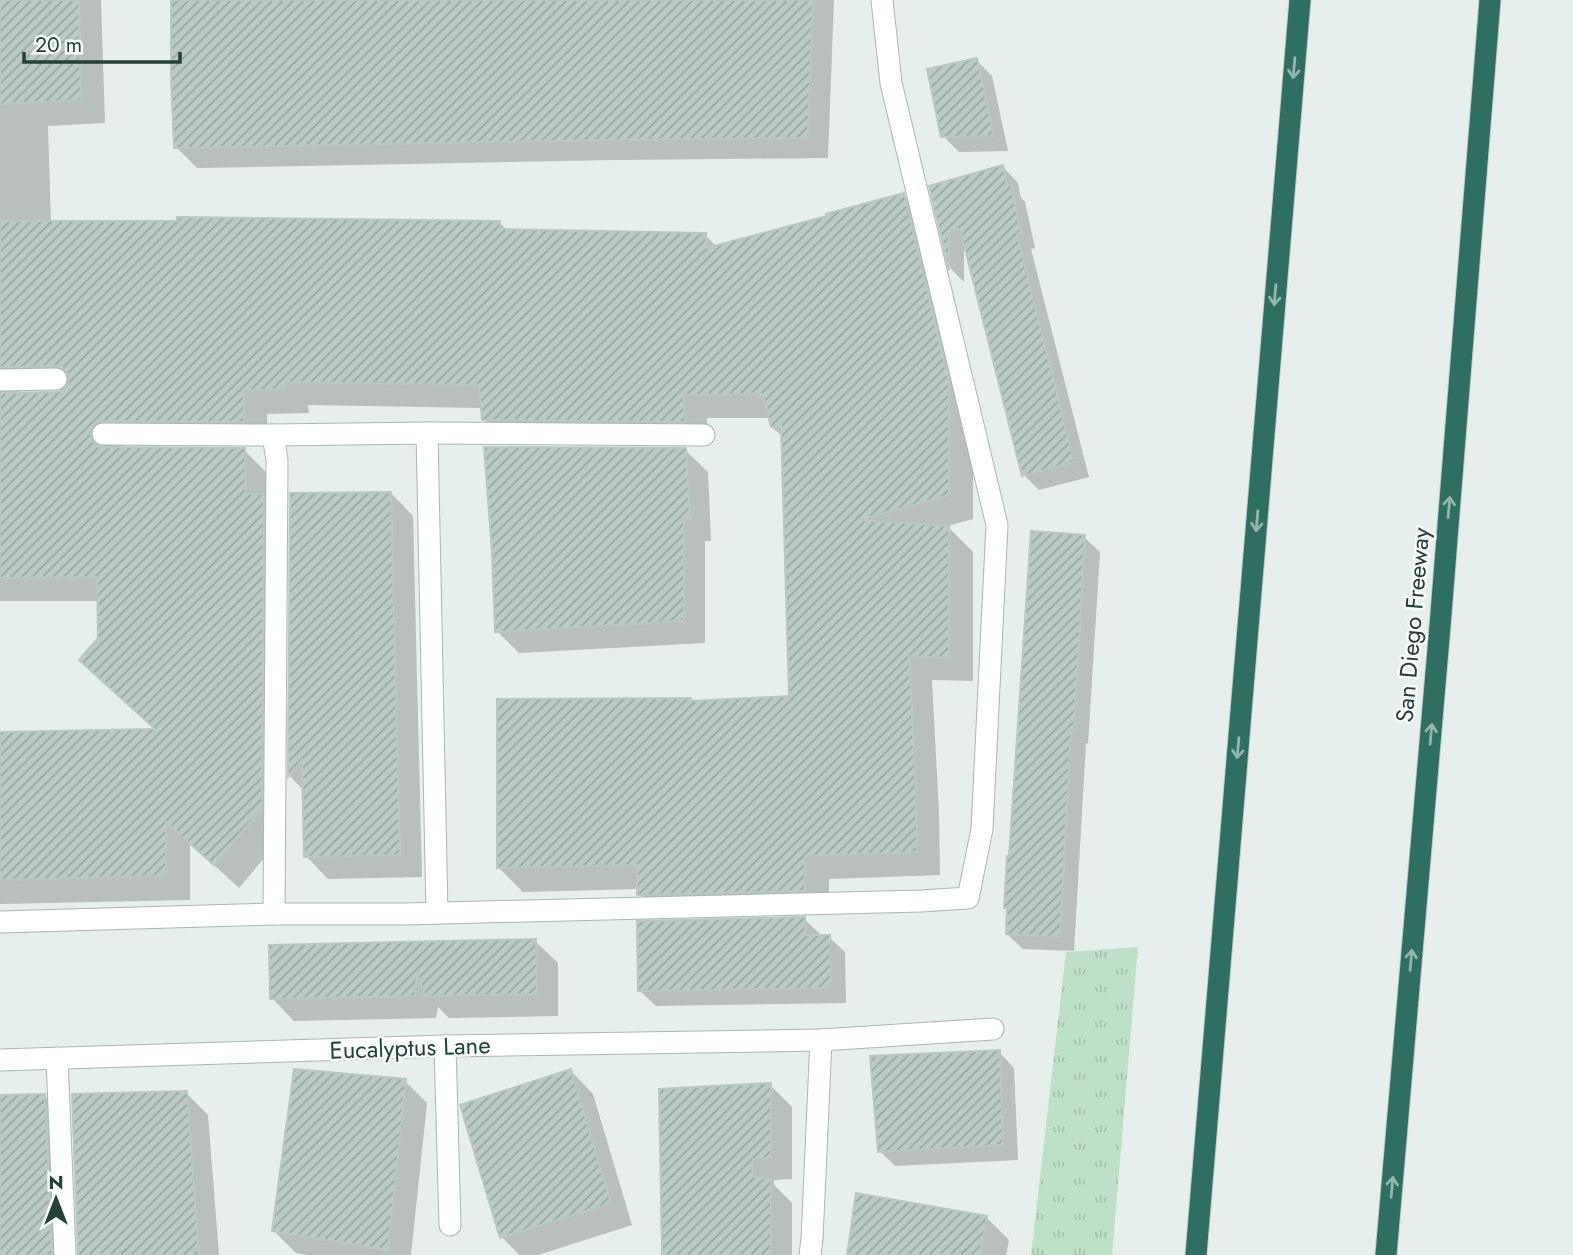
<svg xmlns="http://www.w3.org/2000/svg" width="1573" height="1255" viewBox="0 0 1573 1255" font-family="Jost,sans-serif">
<defs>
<pattern id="grass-tufts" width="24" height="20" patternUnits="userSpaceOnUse" patternTransform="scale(1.75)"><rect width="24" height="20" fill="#bfe0c8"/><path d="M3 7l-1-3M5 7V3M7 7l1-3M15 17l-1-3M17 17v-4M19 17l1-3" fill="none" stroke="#a4c1ad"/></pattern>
<pattern id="building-hatch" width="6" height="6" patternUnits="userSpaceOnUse" patternTransform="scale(1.75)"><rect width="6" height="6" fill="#bbcac4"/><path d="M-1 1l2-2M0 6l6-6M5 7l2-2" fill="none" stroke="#98a6a0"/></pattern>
</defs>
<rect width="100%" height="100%" fill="#e6efeb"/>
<!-- grass -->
<path fill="url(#grass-tufts)" d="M1138,947L1112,1255H1031L1066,952Z"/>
<!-- shadow -->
<g fill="#0003" fill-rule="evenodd">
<path d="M0,0H101L105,123L48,126L51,223H500L507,230L705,235L717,247L903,195L927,219L973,407V519L947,526L973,552V681L932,680L939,813L940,875L829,879V914L663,918L639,894V889L523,892L499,868L690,699L693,702L791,698L783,437L772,427L770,418H707L708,445L508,444L484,419L483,408L308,405L309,413L267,414L268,445L128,444L116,448L244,450L268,474L285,833L239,888L190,843V900L0,904V733L157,730L105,684L81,660L100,639L99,601H0ZM25,390H67L56,394L14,393Z"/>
<path d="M173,0H834L828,158L617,160L197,168L176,147Z"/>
<path d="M976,60L992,76L1008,151L959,152L943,136Z"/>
<path d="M1003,167L1018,183L1021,198L1025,202L1035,248L1031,249L1089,477L1039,490L1024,475L964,243V282L951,269L931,187Z"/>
<path d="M685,450L708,472L711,541H705V643L519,653L497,631Z"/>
<path d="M391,493L413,516L422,877L328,879L306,856L304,791L290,776L292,495Z"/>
<path d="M1084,537L1100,552L1088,744L1086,743L1074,951L1023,949L1007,934L1009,910L1006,908L1011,858Z"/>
<path d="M804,919L820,934V937H829L845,952L846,1003L656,1006L640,991Z"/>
<path d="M535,941L558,963V1016L449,1018L438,1007L436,1018L294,1021L272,998Z"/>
<path d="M999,1052L1014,1068L1018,1160L895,1166L880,1151Z"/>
<path d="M571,1071L593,1094L632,1225L538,1255H519L502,1237L462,1106Z"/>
<path d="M405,1081L427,1103L411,1255H308L296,1253L274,1231Z"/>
<path d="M770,1085L792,1107V1179L774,1180V1185L792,1203V1255H664Z"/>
<path d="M186,1093L208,1115L219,1255H80Z"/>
<path d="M45,1096L67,1118L72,1255H0V1097Z"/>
<path d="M986,1217L1009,1240L1006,1255H848Z"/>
</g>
<!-- building -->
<g fill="url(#building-hatch)" stroke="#b8c9c2" stroke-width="2">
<path d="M0,0H79L81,100L0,104Z"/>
<path d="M171,0H813L808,138L595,140L174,148L171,77Z"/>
<path d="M977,58L994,136L941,137L927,69Z"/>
<path d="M1003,165L1007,185H1011L1021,233L1017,234L1074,462L1022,476L960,229L949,230V270L929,186Z"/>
<path d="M904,193L949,382V495L859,520L949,526V658L909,656L916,788L917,852L805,856V891L637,895V865L497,868V699L691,698V701L789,696L781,425L771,427L763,394L683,395L685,422L482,420L479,385L285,382V389L244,390V422L103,421L96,423L92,427L90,433L92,441L97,446L103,447L245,448L246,494H264L262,808L214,865L166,822V876L0,880V732L155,729L79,660L98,638L97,577L0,578V393L57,392L62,391L67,386L69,379L67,372L63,368L56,366L0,367V221H177V217L500,221V229L706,233V248L827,216L826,214Z"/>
<path d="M484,447L686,448L690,519L684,520V621L495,632L492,553Z"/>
<path d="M391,492L400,855L304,857L302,760L288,777L290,493Z"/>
<path d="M1031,531L1085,535L1074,729H1071L1060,937L1006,934L1007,908H1004L1007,856H1009Z"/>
<path d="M805,917V935H830L831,988L638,991L637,921Z"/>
<path d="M536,939L537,994L425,996L417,973L415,996L270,999L269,945Z"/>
<path d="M1000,1050L1003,1145L878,1152L870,1056Z"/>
<path d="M294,1069L406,1079L388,1250L272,1231Z"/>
<path d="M571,1069L611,1203L500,1238L460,1105Z"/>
<path d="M771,1083V1158L753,1159L752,1176L771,1179V1255H662L659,1089Z"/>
<path d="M187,1091L199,1255H78L72,1094Z"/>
<path d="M45,1094L52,1255H0V1095Z"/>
<path d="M856,1193L987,1216L980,1255H847Z"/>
</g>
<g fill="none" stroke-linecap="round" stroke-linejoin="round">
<!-- service casing -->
<g stroke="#a8b8b2" stroke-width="23">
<g id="service">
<path d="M0,380L56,379"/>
<path d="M427,433L704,435"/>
<path d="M103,434L273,435"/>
<path d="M274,914L277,460L273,435L427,433L437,913"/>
<path d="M0,922L274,914H404L921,901L968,898L982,829L997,525L891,83L882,0"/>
</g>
</g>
<!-- minor casing -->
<g stroke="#a8b8b2" stroke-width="23">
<g id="minor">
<path d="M821,1040L993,1029"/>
<path d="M445,1046L450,1225"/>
<path d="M57,1058L65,1255"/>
<path d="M0,1060L445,1046L821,1040L812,1239L810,1255"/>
</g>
</g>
<!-- motorway casing -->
<g stroke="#c2cac8" stroke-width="23">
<g id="motorway">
<path d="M1196,1255L1300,0"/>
<path d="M1386,1255L1440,626L1490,0"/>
</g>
</g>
<!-- service -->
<use href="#service" stroke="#fff" stroke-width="21"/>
<!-- minor -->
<use href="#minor" stroke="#fff" stroke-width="21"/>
<!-- motorway -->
<use href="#motorway" stroke="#2f6f62" stroke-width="21"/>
</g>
<!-- one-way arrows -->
<defs><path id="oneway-shaft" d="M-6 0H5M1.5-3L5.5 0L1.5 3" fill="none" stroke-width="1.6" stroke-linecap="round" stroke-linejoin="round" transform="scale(1.75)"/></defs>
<g stroke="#93b5ae">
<use href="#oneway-shaft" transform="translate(1294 68) rotate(95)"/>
<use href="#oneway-shaft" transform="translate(1275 295) rotate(95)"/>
<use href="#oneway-shaft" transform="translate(1449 507) rotate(-85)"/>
<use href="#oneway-shaft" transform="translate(1257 521) rotate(95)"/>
<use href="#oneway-shaft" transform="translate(1431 734) rotate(-85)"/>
<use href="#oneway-shaft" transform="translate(1238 748) rotate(95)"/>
<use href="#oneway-shaft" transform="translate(1411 960) rotate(-85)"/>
<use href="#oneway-shaft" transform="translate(1392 1187) rotate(-85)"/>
</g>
<g text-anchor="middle" stroke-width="5" stroke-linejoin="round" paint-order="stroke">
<!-- street labels -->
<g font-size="24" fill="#24423a" stroke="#f7fbf9">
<text transform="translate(1413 625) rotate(-85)" y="8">San Diego Freeway</text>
<text transform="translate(410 1048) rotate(-2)" y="8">Eucalyptus Lane</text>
</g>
</g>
<!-- north arrow -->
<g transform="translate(56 1199)" stroke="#f7fbf9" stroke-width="5" paint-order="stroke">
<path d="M0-5L12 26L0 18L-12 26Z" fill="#24423a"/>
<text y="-10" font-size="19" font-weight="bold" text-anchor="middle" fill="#24423a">N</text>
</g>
<!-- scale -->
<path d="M24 52v10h156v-10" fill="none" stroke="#24423a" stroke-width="3.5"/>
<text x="35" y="52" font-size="21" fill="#24423a" stroke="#f7fbf9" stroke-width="5" paint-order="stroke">20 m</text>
</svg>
